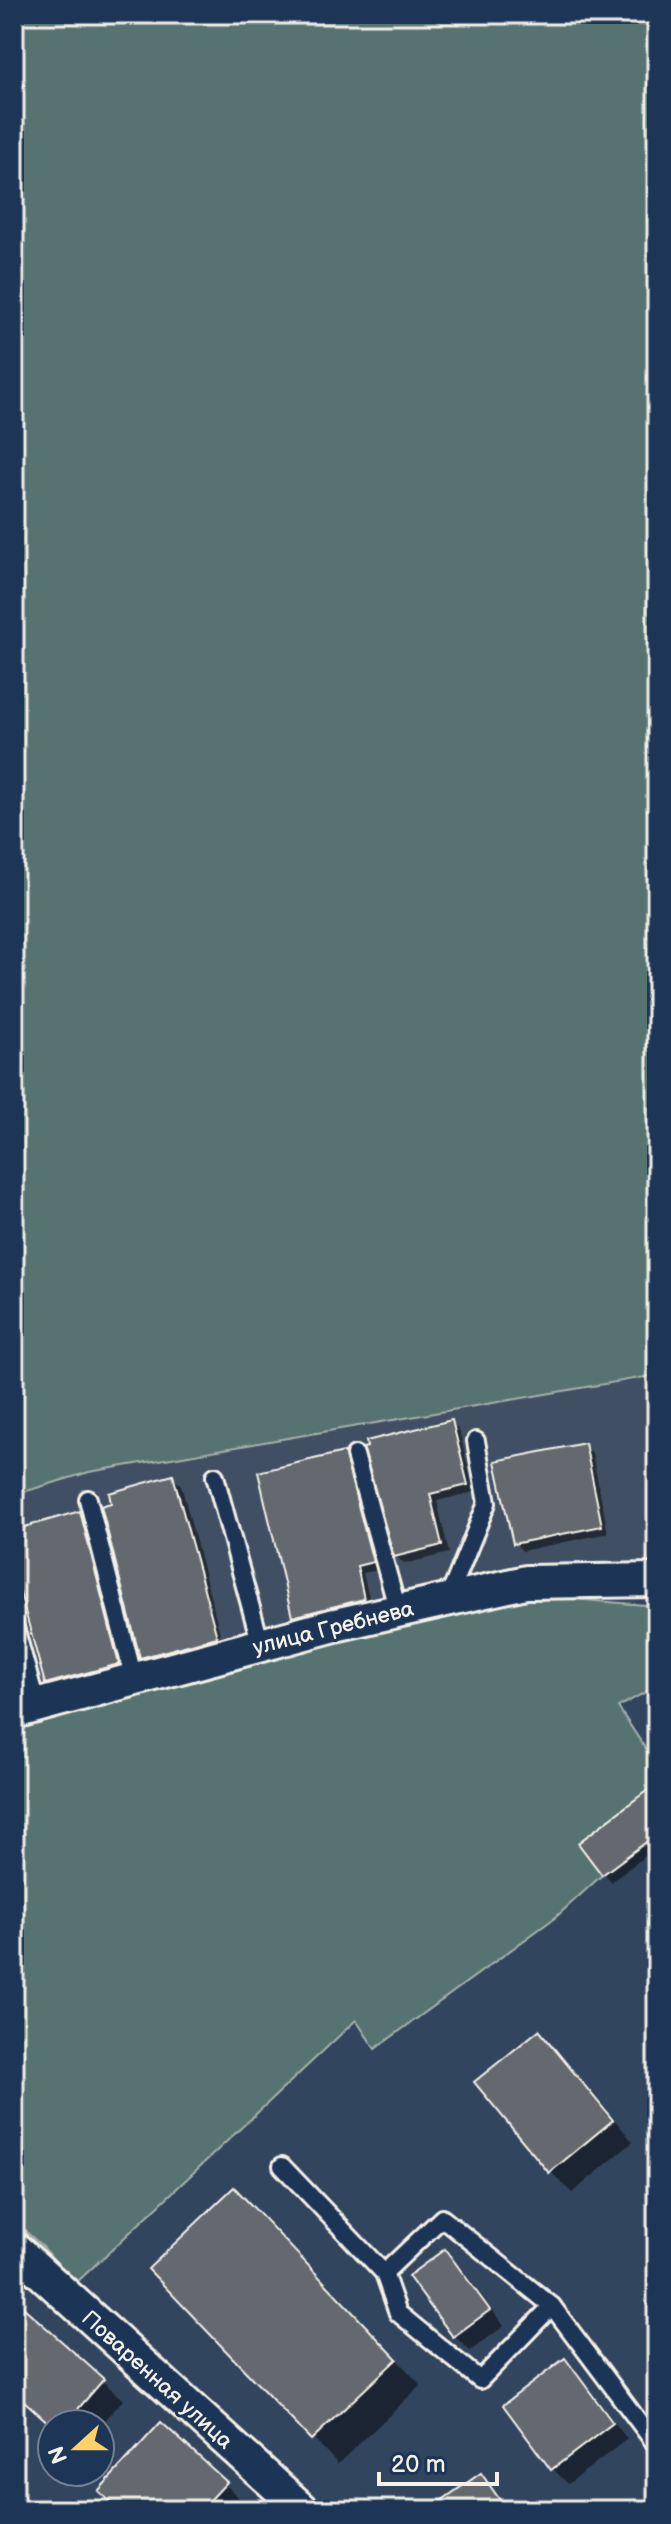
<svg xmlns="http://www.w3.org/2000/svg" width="671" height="2524" viewBox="0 0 671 2524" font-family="'Balsamiq Sans',sans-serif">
<rect width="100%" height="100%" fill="#32455e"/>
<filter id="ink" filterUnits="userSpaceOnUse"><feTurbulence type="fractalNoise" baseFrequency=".0125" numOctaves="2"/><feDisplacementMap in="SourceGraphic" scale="16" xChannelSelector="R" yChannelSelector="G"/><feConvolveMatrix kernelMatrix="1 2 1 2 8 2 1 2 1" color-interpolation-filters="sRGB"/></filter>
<g filter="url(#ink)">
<!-- built -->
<path fill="#415063" d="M657,1375V1569L14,1705V1495L89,1472Z"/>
<!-- green -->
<g fill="#577371" stroke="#a6b2ac" stroke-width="2">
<path d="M14,14H657V1375L89,1472L14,1495Z"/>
<path d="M523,1595L657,1606V1686L618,1707L657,1766V1783L578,1843L602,1875L556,1917L375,2049L356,2020L75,2284L43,2247L14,2221V1731L199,1677Z"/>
</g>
<!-- shadow -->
<g fill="#0007">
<path d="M451,1422L459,1430L474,1492L437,1501L449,1553L404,1564L396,1556Z"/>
<path d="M584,1445L592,1453L608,1533L522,1551L515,1543Z"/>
<path d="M344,1454L352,1462L380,1570L363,1573L371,1606L302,1624L294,1616Z"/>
<path d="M173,1478L181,1485L223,1645L150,1665L142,1657Z"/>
<path d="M79,1514L87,1521L125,1672L52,1691L44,1684L26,1621H18L14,1625V1532Z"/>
<path d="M14,1649L28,1698L14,1703Z"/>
<path d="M657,1786V1847L611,1882L581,1843Z"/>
<path d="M539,2032L560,2054L633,2142L572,2193L550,2171Z"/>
<path d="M259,2215L421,2385L338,2464L151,2269Z"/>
<path d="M445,2251L460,2267L504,2326L470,2351L454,2336Z"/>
<path d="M14,2299L123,2400L100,2426V2424L52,2426L14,2392Z"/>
<path d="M565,2361L580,2377L627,2439L568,2484L552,2468Z"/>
<path d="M480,2475L510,2510H451Z"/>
<path d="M225,2484L246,2505L242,2510H120Z"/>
</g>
<!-- building -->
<g fill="#63696e" stroke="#f4f1e8" stroke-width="2">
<path d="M452,1420L468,1485L430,1494L442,1545L394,1557L363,1448L367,1447L366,1441Z"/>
<path d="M585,1443L602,1526L513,1544L495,1461Z"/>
<path d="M344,1452L373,1562L357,1566L364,1599L292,1617L258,1472Z"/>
<path d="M173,1475L217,1637L140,1658L101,1506L111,1503L109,1493Z"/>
<path d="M80,1511L119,1664L45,1684L14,1571V1530Z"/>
<path d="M657,1783V1834L602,1875L578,1843Z"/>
<path d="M539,2030L613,2120L549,2173L474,2082Z"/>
<path d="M234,2187L397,2359L311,2440L148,2269Z"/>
<path d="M445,2249L490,2310L453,2337L408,2276Z"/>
<path d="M14,2299L104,2379L65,2424L52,2426L14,2392Z"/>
<path d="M565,2358L613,2423L551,2470L503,2405Z"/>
<path d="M161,2422L227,2482L201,2510H119L98,2491Z"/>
<path d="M481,2473L507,2510H428Z"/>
</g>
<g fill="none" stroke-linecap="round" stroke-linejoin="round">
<!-- lane casing -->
<g stroke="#f4f1e8" stroke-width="22">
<g id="lane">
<path d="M355,1455L398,1611"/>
<path d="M215,1476L261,1645"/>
<path d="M88,1499L134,1679"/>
<path d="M448,1599L487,1503L476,1441"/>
<path d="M14,1624L37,1706"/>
<path d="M282,2166L384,2273L442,2218L552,2306L657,2446"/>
<path d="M384,2273L398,2313L480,2380L552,2306"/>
</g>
</g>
<!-- street casing -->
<g stroke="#f4f1e8" stroke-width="38">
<g id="street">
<path d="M14,1712L335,1625L526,1582L657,1580"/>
<path d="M14,2248L303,2510"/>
</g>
</g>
<!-- lane -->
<use href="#lane" stroke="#1d3557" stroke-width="16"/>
<!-- street -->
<use href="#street" stroke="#1d3557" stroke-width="32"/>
</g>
</g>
<g text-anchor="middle" stroke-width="6" stroke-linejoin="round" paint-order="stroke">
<!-- street labels -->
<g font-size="22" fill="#f4f1e8" stroke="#1d3557">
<text transform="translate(333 1627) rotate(-14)" y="8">улица Гребнева</text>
<text transform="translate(158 2379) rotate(42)" y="8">Поваренная улица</text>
</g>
</g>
<!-- margin -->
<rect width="671" height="2524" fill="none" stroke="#1d3557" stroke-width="48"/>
<rect x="24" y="24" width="623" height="2476" fill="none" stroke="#f4f1e8" stroke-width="3" filter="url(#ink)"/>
<!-- north arrow -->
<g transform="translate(76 2448) rotate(249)"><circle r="38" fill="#1d3557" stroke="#738091" stroke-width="2"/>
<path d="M0-6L14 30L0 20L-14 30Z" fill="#ffd166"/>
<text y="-12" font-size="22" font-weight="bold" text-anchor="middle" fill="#f4f1e8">N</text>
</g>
<!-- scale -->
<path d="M379 2472v12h118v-12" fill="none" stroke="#f4f1e8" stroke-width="4"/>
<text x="391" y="2472" font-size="24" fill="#f4f1e8" stroke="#1d3557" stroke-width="6" paint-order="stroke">20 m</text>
</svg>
